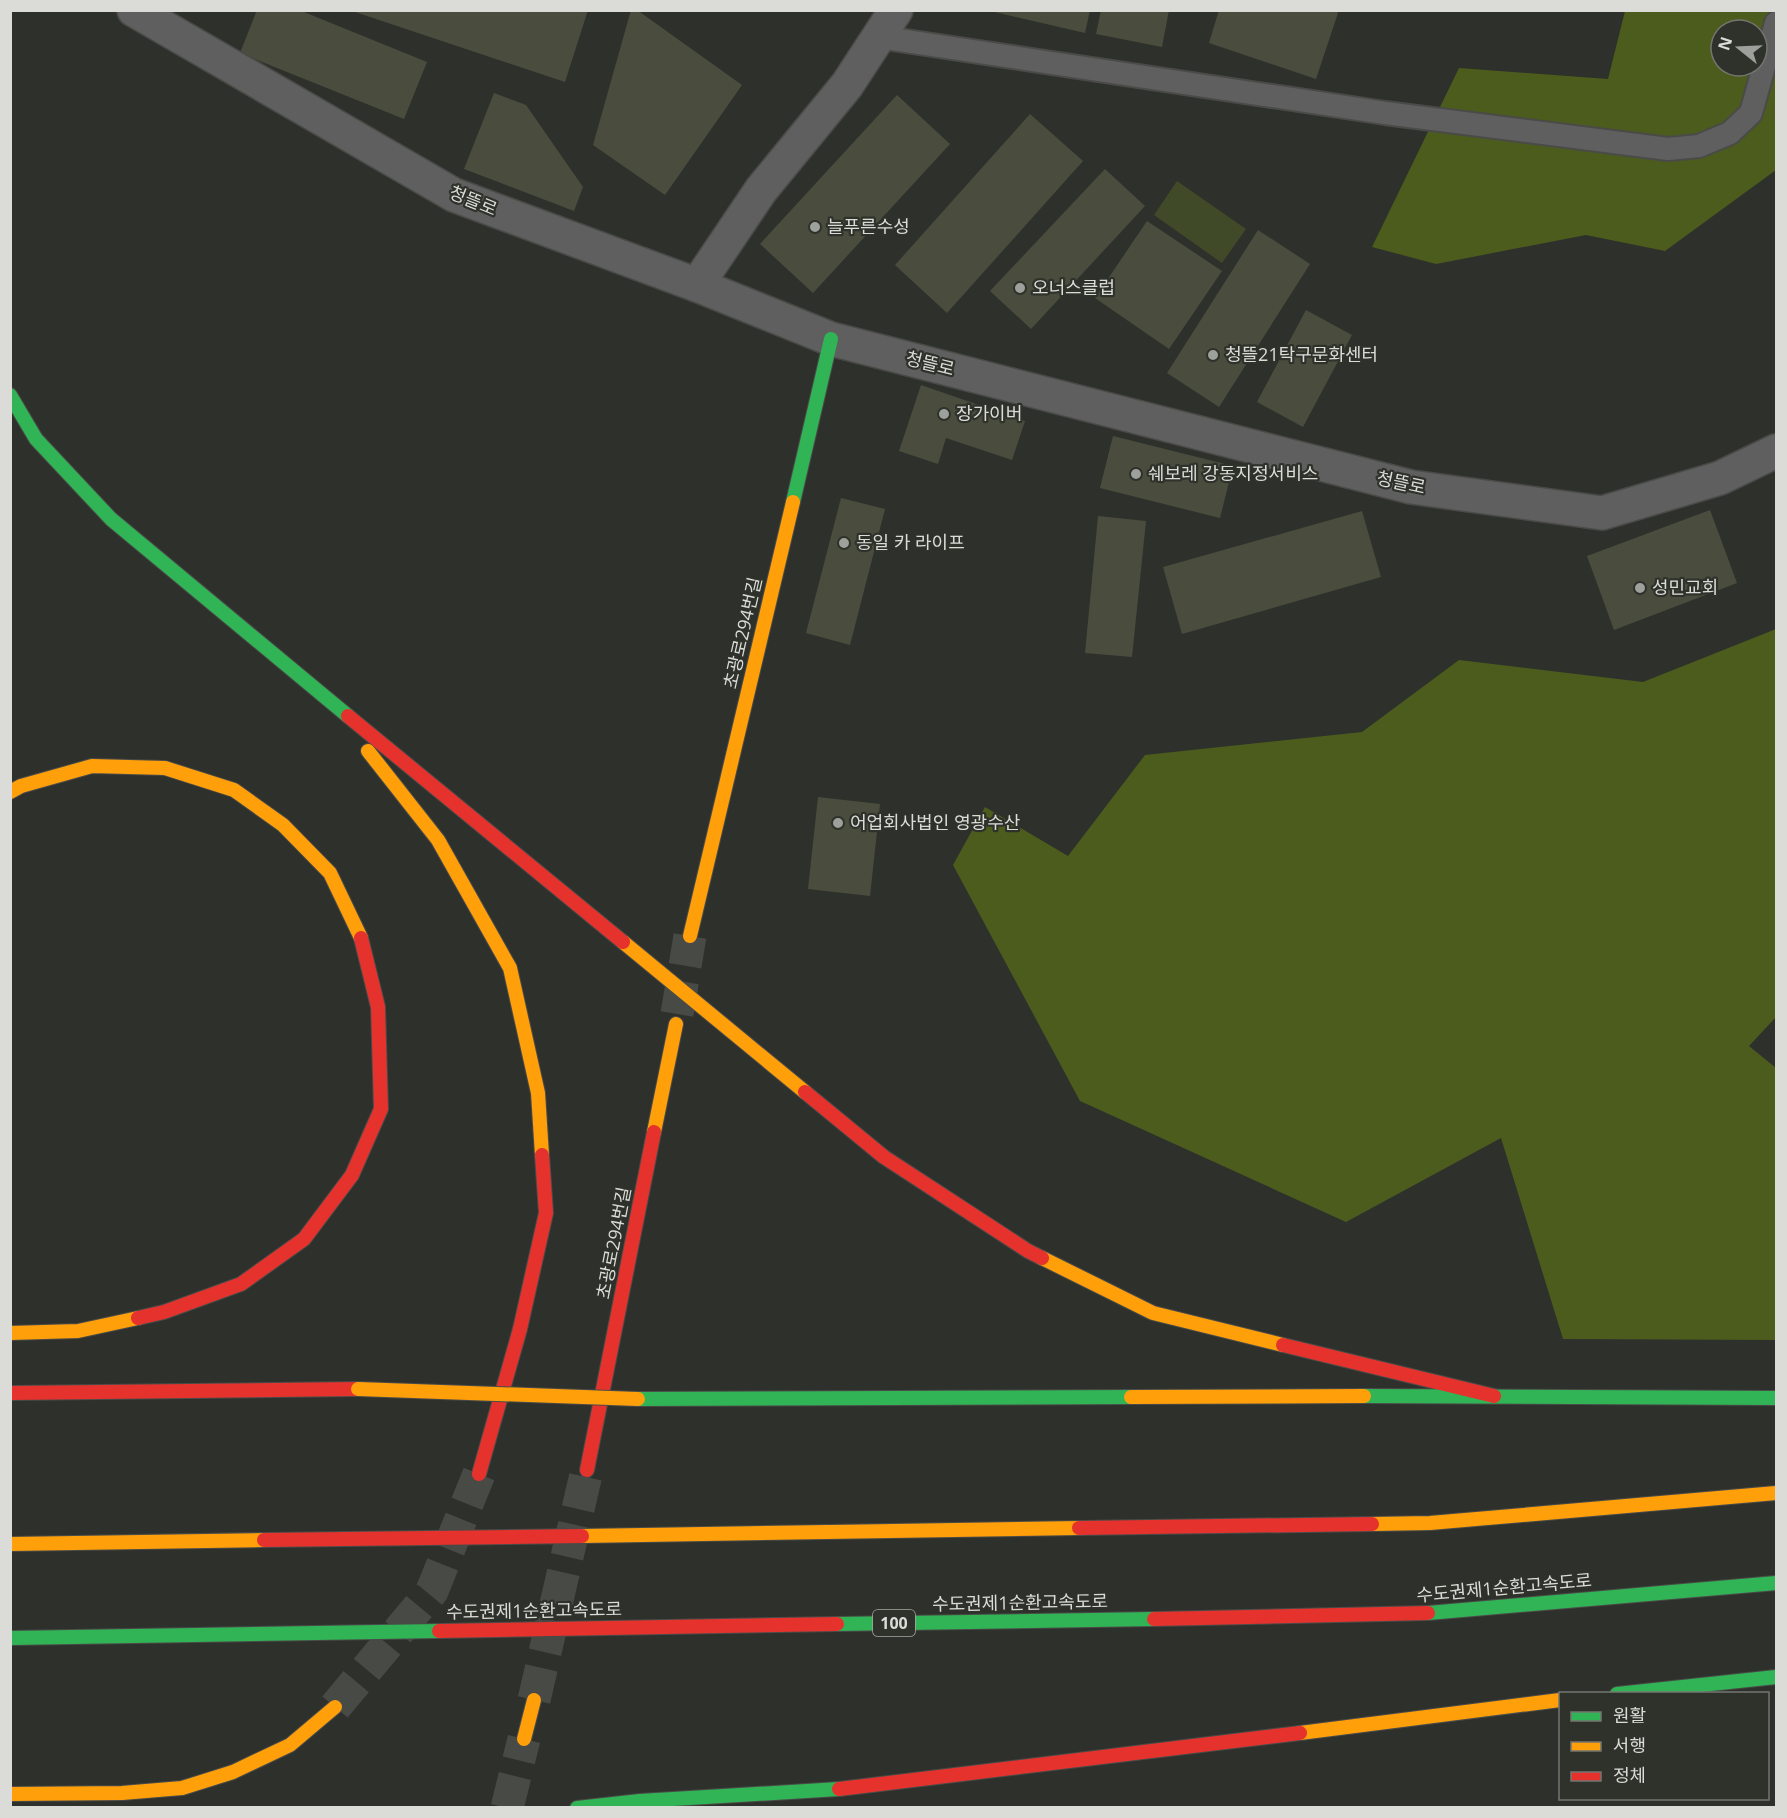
<svg xmlns="http://www.w3.org/2000/svg" width="1787" height="1818" viewBox="0 0 1787 1818" font-family="'Open Sans','Noto Sans KR',sans-serif">
<rect width="100%" height="100%" fill="#2e302c"/>
<!-- green -->
<path fill="#404a28" d="M1177,181L1246,229L1222,263L1154,215Z"/>
<!-- forest -->
<g fill="#4c5c1c" fill-rule="evenodd">
<path d="M1625,11H1776V170L1665,251L1586,235L1436,264L1372,247L1459,68L1608,79ZM1721,30H1757V66H1721Z"/>
<path d="M1776,629V1017L1749,1046L1776,1068V1340L1563,1339L1501,1138L1346,1222L1080,1101L953,865L985,807L1068,856L1145,755L1362,732L1459,660L1643,682Z"/>
</g>
<!-- building -->
<g fill="#4a4d3d">
<path d="M257,10H299L427,62L404,119L240,53Z"/>
<path d="M349,10H588L565,82Z"/>
<path d="M631,10H637L742,85L665,195L593,145Z"/>
<path d="M986,10H1090L1085,33Z"/>
<path d="M1101,10H1169L1162,47L1096,34Z"/>
<path d="M1219,10H1339L1316,79L1209,43Z"/>
<path d="M494,93L526,105L583,187L574,211L464,169Z"/>
<path d="M897,95L950,144L813,293L760,244Z"/>
<path d="M1030,114L1083,161L947,313L895,265Z"/>
<path d="M1105,169L1145,206L1031,329L990,291Z"/>
<path d="M1147,221L1222,271L1169,349L1095,298Z"/>
<path d="M1258,230L1310,264L1219,407L1167,373Z"/>
<path d="M1306,310L1352,335L1303,427L1257,402Z"/>
<path d="M921,385L1025,421L1012,460L946,438L938,464L899,451Z"/>
<path d="M1113,436L1233,466L1220,518L1100,488Z"/>
<path d="M841,498L885,509L850,645L806,633Z"/>
<path d="M1710,510L1737,583L1614,630L1587,556Z"/>
<path d="M1362,511L1381,577L1182,634L1163,567Z"/>
<path d="M1098,516L1146,521L1132,657L1085,653Z"/>
<path d="M818,797L880,804L870,896L808,889Z"/>
</g>
<g fill="none" stroke-linecap="round" stroke-linejoin="round">
<!-- secondary-tunnel -->
<g stroke="#484a46" stroke-width="33" stroke-dasharray="33 16" stroke-linecap="butt">
<path d="M677,1014L690,936"/>
<path d="M534,1700L587,1470"/>
<path d="M507,1808L524,1739"/>
</g>
<!-- highway-tunnel -->
<path stroke="#484a46" stroke-width="33" stroke-dasharray="33 16" stroke-linecap="butt" d="M335,1707L432,1591L479,1474"/>
<!-- lane casing -->
<g stroke="#4a4b48" stroke-width="26">
<path id="lane" d="M879,37L1385,113L1668,149L1699,146L1730,133L1751,113L1776,23"/>
</g>
<!-- street casing -->
<g stroke="#4a4b48" stroke-width="36">
<g id="street">
<path d="M134,10L454,195L697,285L831,339L1411,487L1602,513L1720,478L1776,451"/>
<path d="M697,285L761,190L847,85L896,10"/>
</g>
</g>
<!-- fast casing -->
<g stroke="#4a4b48" stroke-width="16">
<g id="fast">
<path d="M10,395L36,439L111,519L348,716"/>
<path d="M793,502L831,339"/>
<path d="M1364,1396L1776,1398"/>
<path d="M638,1399L1131,1397"/>
<path d="M1428,1613L1776,1583"/>
<path d="M837,1624L1154,1619"/>
<path d="M10,1638L439,1631"/>
<path d="M1617,1694L1776,1677"/>
<path d="M577,1808L640,1801L839,1789"/>
</g>
</g>
<!-- slow casing -->
<g stroke="#4a4b48" stroke-width="16">
<g id="slow">
<path d="M368,751L438,840L510,968L538,1093L542,1155"/>
<path d="M10,792L21,786L92,766L165,768L234,790L283,825L330,873L361,938"/>
<path d="M690,936L793,502"/>
<path d="M623,942L805,1092"/>
<path d="M654,1132L676,1024"/>
<path d="M1042,1258L1153,1313L1283,1345"/>
<path d="M10,1333L78,1331L138,1318"/>
<path d="M1131,1397L1364,1396"/>
<path d="M1372,1524L1430,1523L1776,1493"/>
<path d="M582,1536L1079,1528"/>
<path d="M10,1544L264,1540"/>
<path d="M1300,1733L1560,1700"/>
<path d="M524,1739L534,1700"/>
<path d="M10,1794L122,1793L182,1788L233,1772L290,1745L335,1707"/>
</g>
</g>
<!-- jam casing -->
<g stroke="#4a4b48" stroke-width="16">
<g id="jam">
<path d="M348,716L623,942"/>
<path d="M805,1092L884,1157L1028,1251L1042,1258"/>
<path d="M138,1318L164,1312L241,1284L304,1239L352,1175L381,1109L378,1007L361,938"/>
<path d="M1283,1345L1494,1396"/>
<path d="M10,1393L358,1389"/>
<path d="M587,1470L654,1132"/>
<path d="M479,1474L520,1329L546,1213L542,1155"/>
<path d="M1079,1528L1372,1524"/>
<path d="M264,1540L582,1536"/>
<path d="M1154,1619L1428,1613"/>
<path d="M439,1631L837,1624"/>
<path d="M839,1789L1300,1733"/>
</g>
</g>
<!-- lane -->
<use href="#lane" stroke="#5f5f5f" stroke-width="22"/>
<!-- street -->
<use href="#street" stroke="#5f5f5f" stroke-width="33"/>
<!-- fast -->
<use href="#fast" stroke="#30b455" stroke-width="14"/>
<!-- slow -->
<use href="#slow" stroke="#ff9f0a" stroke-width="14"/>
<!-- jam -->
<use href="#jam" stroke="#e5322d" stroke-width="14"/>
<!-- slow-bridge casing -->
<g stroke="#4a4b48" stroke-width="16" stroke-linecap="butt">
<path id="slow-bridge" d="M358,1389L638,1399"/>
</g>
<!-- slow-bridge -->
<use href="#slow-bridge" stroke="#ff9f0a" stroke-width="14"/>
</g>
<!-- markers -->
<g fill="#9ea09c" stroke="#2f312b" stroke-width="2">
<circle cx="815" cy="227" r="6"/>
<circle cx="1020" cy="288" r="6"/>
<circle cx="1213" cy="355" r="6"/>
<circle cx="944" cy="414" r="6"/>
<circle cx="1136" cy="474" r="6"/>
<circle cx="844" cy="543" r="6"/>
<circle cx="1640" cy="588" r="6"/>
<circle cx="838" cy="823" r="6"/>
</g>
<g text-anchor="middle" stroke-width="4.5" stroke-linejoin="round" paint-order="stroke">
<!-- shield labels -->
<rect fill="#2f312b" stroke="#a7a9a4" stroke-width="1.5" x="873" y="1610" width="42" height="26" rx="4.5"/>
<g font-size="16" font-weight="bold" fill="#dbdcd8">
<text x="894" y="1629">100</text>
</g>
<!-- street labels -->
<g font-size="18" fill="#dbdcd8" stroke="#2f312b">
<text transform="translate(473 201) rotate(22)" y="6">청뜰로</text>
<text transform="translate(930 364) rotate(14)" y="6">청뜰로</text>
<text transform="translate(1401 483) rotate(12)" y="6">청뜰로</text>
<text transform="translate(743 633) rotate(-77)" y="6">초광로294번길</text>
<text transform="translate(614 1243) rotate(-79)" y="6">초광로294번길</text>
<text transform="translate(1504 1588) rotate(-5)" y="6">수도권제1순환고속도로</text>
<text transform="translate(1020 1603) rotate(-1)" y="6">수도권제1순환고속도로</text>
<text transform="translate(534 1611) rotate(-1)" y="6">수도권제1순환고속도로</text>
</g>
<!-- poi labels -->
<g font-size="18" fill="#dbdcd8" stroke="#2f312b" text-anchor="start">
<text x="827" y="233">늘푸른수성</text>
<text x="1032" y="294">오너스클럽</text>
<text x="1225" y="361">청뜰21탁구문화센터</text>
<text x="956" y="420">장가이버</text>
<text x="1148" y="480">쉐보레 강동지정서비스</text>
<text x="856" y="549">동일 카 라이프</text>
<text x="1652" y="594">성민교회</text>
<text x="850" y="829">어업회사법인 영광수산</text>
</g>
</g>
<!-- border -->
<rect width="1787" height="1818" fill="none" stroke="#dbdcd8" stroke-width="24"/>
<!-- legend -->
<rect x="1559" y="1692" width="210" height="108" fill="#2f312b" stroke="#747570" stroke-width="1.5"/>
<rect x="1571" y="1712" width="30" height="9" fill="#30b455" stroke="#747570" stroke-width="1.5"/>
<text x="1613" y="1722" font-size="18" fill="#dbdcd8">원활</text>
<rect x="1571" y="1742" width="30" height="9" fill="#ff9f0a" stroke="#747570" stroke-width="1.5"/>
<text x="1613" y="1752" font-size="18" fill="#dbdcd8">서행</text>
<rect x="1571" y="1772" width="30" height="9" fill="#e5322d" stroke="#747570" stroke-width="1.5"/>
<text x="1613" y="1782" font-size="18" fill="#dbdcd8">정체</text>
<!-- north arrow -->
<g transform="translate(1739 48) rotate(288)"><circle r="28" fill="#2f312b" stroke="#747570" stroke-width="1.5"/>
<path d="M0-4.5L10 22L0 15L-10 22Z" fill="#9ea09c"/>
<text y="-9" font-size="16" font-weight="bold" text-anchor="middle" fill="#dbdcd8">N</text>
</g>
</svg>
